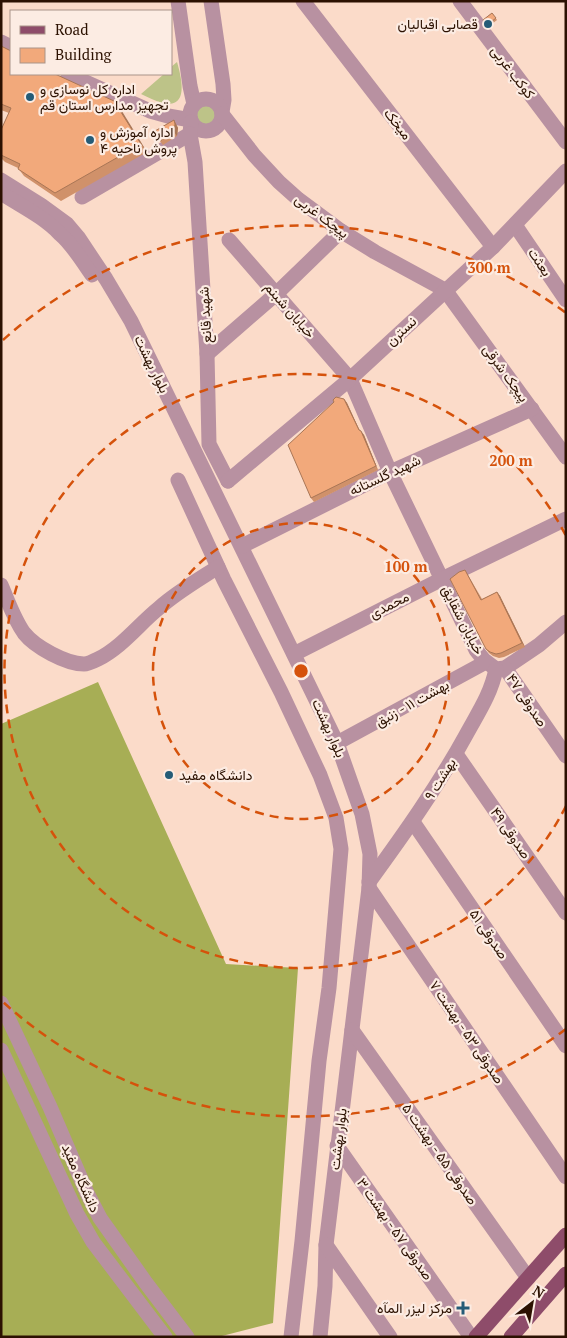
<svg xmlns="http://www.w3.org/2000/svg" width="567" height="1338" viewBox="0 0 567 1338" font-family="'PT Serif',Vazirmatn,serif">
<rect width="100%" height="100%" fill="#fbdbc9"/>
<!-- green -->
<g fill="#bdc388">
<path d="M177,62C181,76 190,109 163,103C155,101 148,97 141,94L164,74H171V67Z"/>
<circle cx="206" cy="115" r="11"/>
</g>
<!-- forest -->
<path fill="#a7ae55" d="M98,682L226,964L298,968L273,1323L218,1337H1V724Z"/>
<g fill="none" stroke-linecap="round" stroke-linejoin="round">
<!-- minor -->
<g stroke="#b891a1" stroke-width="15">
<path d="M178,1L190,86L194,104"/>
<path d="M211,1L223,84L224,100L222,112"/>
<path d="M303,1L493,247"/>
<path d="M460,1L566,142"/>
<path d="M1,42L11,47"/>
<path d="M68,74L150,111L168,116L191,120"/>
<circle cx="206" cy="115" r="16"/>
<path d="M222,114L254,155L279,182L298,199L341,231L375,252L445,290L566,457"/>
<path d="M191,122L190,134L195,162L207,354L209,444L228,481"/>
<path d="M1,180L41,205L67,224L78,237L106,279L131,321L337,743L362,814L370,854L369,888L326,1245L325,1286L320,1337"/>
<path d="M1,193C21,206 44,217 60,234C73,245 82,261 92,275"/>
<path d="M82,197L190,134"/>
<path d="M515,225L566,300"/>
<path d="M229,240L350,379L390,472L476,650L484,660L496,669L505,668L539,645L566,622"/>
<path d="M207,354L276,294L341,231"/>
<path d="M178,480L224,580L281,692L320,775L336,818L341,849L329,988L319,1061L302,1241L291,1337"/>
<path d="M228,481L350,379L493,247L566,171"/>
<path d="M242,546L390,472L532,409"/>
<path d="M1,585C8,601 14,619 24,633C35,647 66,664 84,664C88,664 94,661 98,659C122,647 139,624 159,608C177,592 198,580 218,567"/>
<path d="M294,654L442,579L566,519"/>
<path d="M505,668L566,756"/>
<path d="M337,743L486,662"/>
<path d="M456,754L566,913"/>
<path d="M413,822L566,1046"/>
<path d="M369,882C404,834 438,786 466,735C478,713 491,694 496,669"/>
<path d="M369,888L566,1177"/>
<path d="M1,1003L50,1107L87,1193L100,1218L146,1283L187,1337"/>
<path d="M352,1030L528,1278"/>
<path d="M1,1050L77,1214L93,1242L165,1337"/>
<path d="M337,1146L471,1337"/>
<path d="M326,1245L390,1337"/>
</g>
<!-- major -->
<g stroke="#8e4c6a" stroke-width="15">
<path d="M476,1337L566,1235"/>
<path d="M511,1337L566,1274"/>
</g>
</g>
<!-- wall -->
<g fill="#d0916a">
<path d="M492,13L497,20L488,27L483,20Z"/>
<path d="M1,46L11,74L114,101L147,152L61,201L24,176L18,168L5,162L1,158V130L9,113L1,110Z"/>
<path d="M174,120L178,128L177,136L163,145L160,141Z"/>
<path d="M344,399L347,403L360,431L364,435L378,470L314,502L311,498L334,402Z"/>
<path d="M465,570L482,599L497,592L500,596L525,647L504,657L499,658L493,656L489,653L486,649Z"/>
</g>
<!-- shaded-wall -->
<g fill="#a97656">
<path d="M114,101L120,108L147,152L141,144Z"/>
<path d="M174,120L178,128L177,136L174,132Z"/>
<path d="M344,399L347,403L361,434L359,430Z"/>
<path d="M361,431L364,435L378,470L376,466Z"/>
<path d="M497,592L500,596L525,647L522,643Z"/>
</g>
<!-- building -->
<g fill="#f2a97b" stroke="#a97656">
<path d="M492,13L496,18L487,25L483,20Z"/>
<path d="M1,46L11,51V74H55L114,101L141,144L55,193L18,169L20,164L1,155V130L11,108L1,104Z"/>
<path d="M174,120L175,124L174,132L160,141L155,131Z"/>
<path d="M336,397L344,399L359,430L361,431L376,466L311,498L288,445L334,402L333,400Z"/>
<path d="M465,570L481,600L497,592L522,643L501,653L496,654L490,652L486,649L450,579L459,572Z"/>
</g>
<!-- distance rings -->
<g fill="none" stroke="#d5520b" stroke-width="2.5" stroke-dasharray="9 6">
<circle cx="301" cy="671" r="148"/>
<path d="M566 806A297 297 0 1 1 566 536"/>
<path d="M566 1029A445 445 0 0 1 3 1002M3 340A445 445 0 0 1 566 313"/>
</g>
<!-- markers -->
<g fill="#255c77" stroke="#fcece3" stroke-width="2">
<circle cx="488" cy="24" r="5"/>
<circle cx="30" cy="97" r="5"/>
<circle cx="90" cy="140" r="5"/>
<circle cx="169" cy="775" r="5"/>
<path d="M460.5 1300.5h5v5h5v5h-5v5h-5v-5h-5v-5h5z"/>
</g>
<g text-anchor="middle" stroke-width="4.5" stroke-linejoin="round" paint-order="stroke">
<!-- poi labels -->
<g font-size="14" fill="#2c1101" stroke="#fcece3" text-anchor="start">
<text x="478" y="29" text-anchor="end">قصابی اقبالیان</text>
<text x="40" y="94">اداره کل نوسازی و<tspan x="40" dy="16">تجهیز مدارس استان قم</tspan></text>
<text x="100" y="137">اداره آموزش و<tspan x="100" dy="16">پروش ناحیه ۴</tspan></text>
<text x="179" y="780">دانشگاه مفید</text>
<text x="452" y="1313" text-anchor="end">مرکز لیزر المآه</text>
</g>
<!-- street labels -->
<g font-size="14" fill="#2c1101" stroke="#fcece3">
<text transform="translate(513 72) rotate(53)" y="5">کوکب غربی</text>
<text transform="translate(398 124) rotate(52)" y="5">میخک</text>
<text transform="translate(322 216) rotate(37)" y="5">پیچک غربی</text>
<text transform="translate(540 262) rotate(56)" y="5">بعثت</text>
<text transform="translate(290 310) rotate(49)" y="5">خیابان شبنم</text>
<text transform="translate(205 315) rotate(-93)" y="5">شهید قانع</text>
<text transform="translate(401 331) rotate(-43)" y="5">نسترن</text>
<text transform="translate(152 364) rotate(64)" y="5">بلوار بهشت</text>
<text transform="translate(506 373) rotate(54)" y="5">پیچک شرقی</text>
<text transform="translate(385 475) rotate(-25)" y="5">شهید گلستانه</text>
<text transform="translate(389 605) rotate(-27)" y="5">محمدی</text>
<text transform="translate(463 620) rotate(63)" y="5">خیابان شقایق</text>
<text transform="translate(527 700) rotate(56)" y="5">صدوقی ۴۷</text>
<text transform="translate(412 703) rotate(-29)" y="5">بهشت ۱۱ - زنبق</text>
<text transform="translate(329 728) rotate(66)" y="5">بلوار بهشت</text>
<text transform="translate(440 779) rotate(-58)" y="5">بهشت ۹</text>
<text transform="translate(511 833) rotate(55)" y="5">صدوقی ۴۹</text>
<text transform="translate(489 934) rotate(56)" y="5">صدوقی ۵۱</text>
<text transform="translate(467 1032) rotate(56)" y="5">صدوقی ۵۳ - بهشت ۷</text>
<text transform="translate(338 1139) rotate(-83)" y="5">بلوار بهشت</text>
<text transform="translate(440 1154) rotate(55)" y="5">صدوقی ۵۵ - بهشت ۵</text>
<text transform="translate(81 1178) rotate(66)" y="5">دانشگاه مفید</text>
<text transform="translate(395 1229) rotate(55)" y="5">صدوقی ۵۷ - بهشت ۳</text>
</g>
</g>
<circle cx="301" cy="671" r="8" fill="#d5520b" stroke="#fcece3" stroke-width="2.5"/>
<g font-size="15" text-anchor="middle" font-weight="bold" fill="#d5520b" stroke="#fcece3" stroke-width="4.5" stroke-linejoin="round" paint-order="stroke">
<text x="489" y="273">300 m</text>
<text x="511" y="466">200 m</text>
<text x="406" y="572">100 m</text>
</g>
<!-- border -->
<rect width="567" height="1338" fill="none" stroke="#2c1101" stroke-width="5"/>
<!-- legend -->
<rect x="10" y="10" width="162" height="65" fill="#fcece3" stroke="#a99489"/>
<rect x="20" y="26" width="25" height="8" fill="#8e4c6a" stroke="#a99489"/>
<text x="55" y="35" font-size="15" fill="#2c1101">Road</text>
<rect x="20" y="48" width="25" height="15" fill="#f2a97b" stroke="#a99489"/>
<text x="55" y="60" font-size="15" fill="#2c1101">Building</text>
<!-- north arrow -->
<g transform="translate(532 1303) rotate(31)" stroke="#fcece3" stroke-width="4" paint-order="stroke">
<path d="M0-4L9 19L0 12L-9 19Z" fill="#2c1101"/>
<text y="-8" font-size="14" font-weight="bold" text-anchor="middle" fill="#2c1101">N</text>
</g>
</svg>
